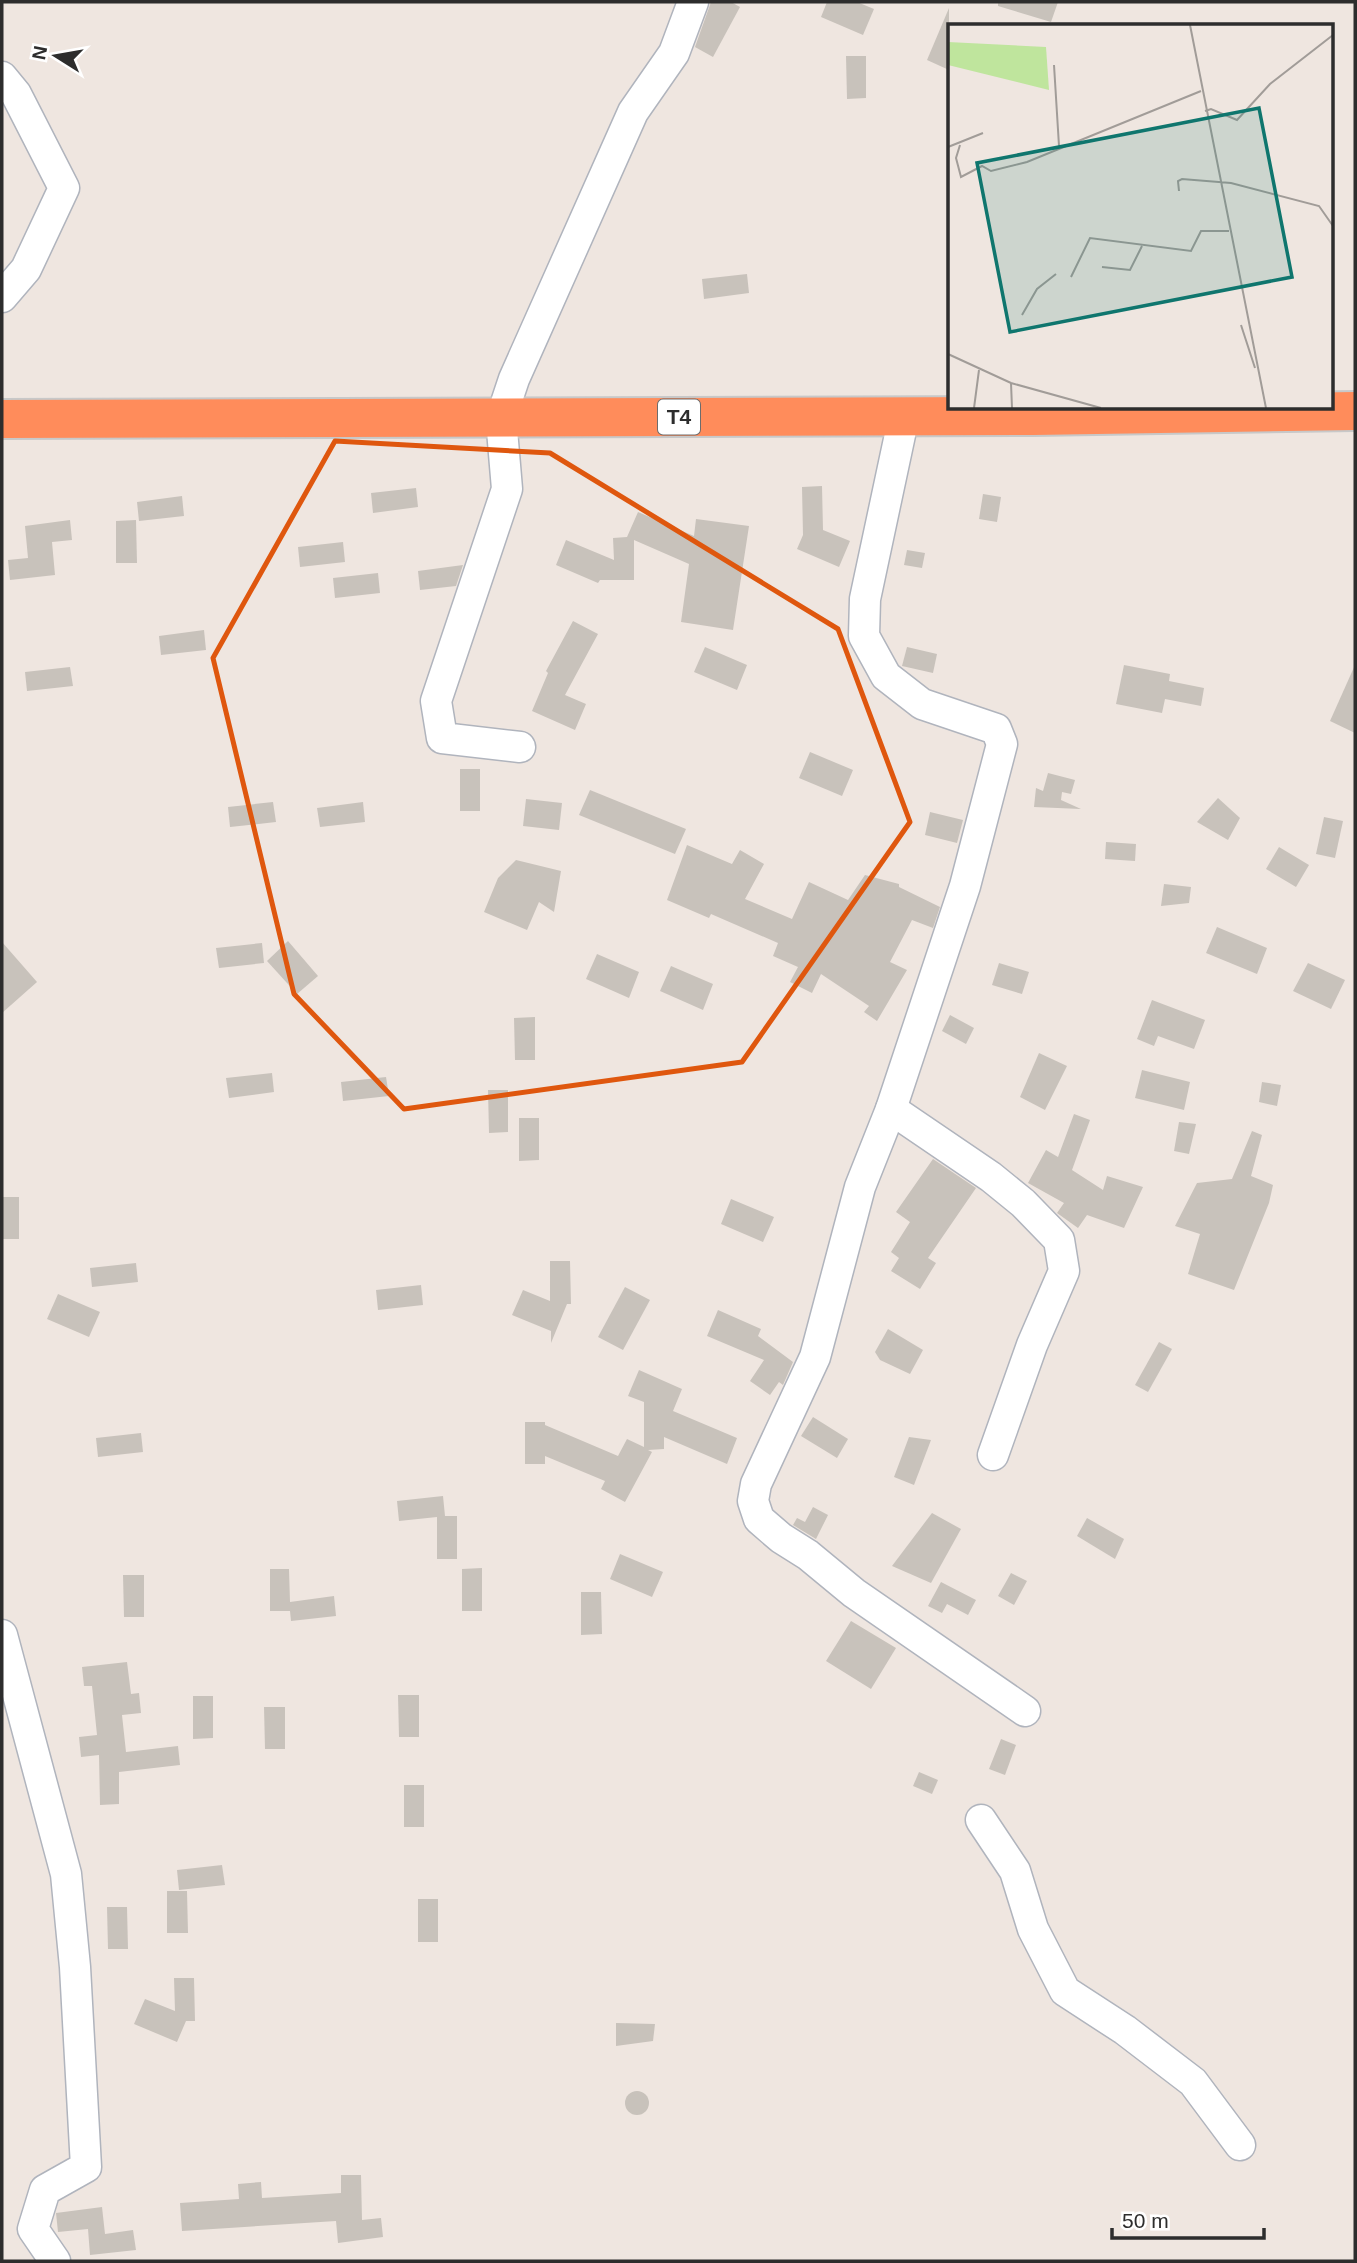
<svg xmlns="http://www.w3.org/2000/svg" width="1357" height="2263" viewBox="0 0 1357 2263" font-family="Arial,sans-serif">
<rect width="100%" height="100%" fill="#efe6e0"/>
<!-- building -->
<g fill="#c8c2bb">
<path d="M711,2H731L740,7L713,57L695,47Z"/>
<path d="M827,2H857L874,9L863,35L821,17Z"/>
<path d="M998,2H1058L1051,22L998,6Z"/>
<path d="M949,8V70L927,60Z"/>
<path d="M846,56H866V98L847,99Z"/>
<path d="M747,274L749,293L704,299L702,279Z"/>
<path d="M822,486L823,530L850,541L839,567L797,549L803,535L802,487Z"/>
<path d="M416,488L418,507L373,513L371,493Z"/>
<path d="M983,494L1001,497L997,522L979,519Z"/>
<path d="M182,496L184,516L139,521L137,502Z"/>
<path d="M638,512L694,536L696,519L749,526L733,630L681,622L689,564L634,540V580H600L598,583L556,565L566,540L614,560L613,538L627,537Z"/>
<path d="M70,520L72,540L52,542L55,575L10,580L8,560L28,558L25,526Z"/>
<path d="M136,520L137,563H116V521Z"/>
<path d="M343,542L345,562L300,567L298,547Z"/>
<path d="M907,550L925,553L922,568L904,565Z"/>
<path d="M463,565L456,586L420,590L418,571Z"/>
<path d="M378,573L380,593L335,598L333,578Z"/>
<path d="M573,621L598,634L565,695L586,704L575,730L532,711L548,673L546,671Z"/>
<path d="M204,630L206,650L161,655L159,636Z"/>
<path d="M705,647L747,665L737,690L694,672Z"/>
<path d="M907,647L937,654L933,673L902,666Z"/>
<path d="M1124,665L1170,674L1169,681L1204,688L1201,706L1165,699L1162,713L1116,704Z"/>
<path d="M1355,665V733L1330,721Z"/>
<path d="M70,667L73,686L27,691L25,672Z"/>
<path d="M810,752L853,770L842,796L799,778Z"/>
<rect x="460" y="769" width="20" height="42"/>
<path d="M1048,773L1075,780L1071,794L1062,792L1061,800L1081,809L1034,807L1036,788L1043,791Z"/>
<path d="M590,790L686,829L675,854L579,815Z"/>
<path d="M1218,798L1240,818L1228,840L1197,822Z"/>
<path d="M526,799L562,803L559,830L523,826Z"/>
<path d="M273,802L276,822L230,827L228,807Z"/>
<path d="M363,802L365,822L320,827L317,808Z"/>
<path d="M930,812L963,820L957,843L925,835Z"/>
<path d="M1324,817L1343,821L1335,858L1316,854Z"/>
<path d="M1106,842L1136,844L1135,861L1105,859Z"/>
<path d="M687,845L732,864L740,850L764,864L745,899L792,919L809,882L848,900L865,875L899,884V887L940,907L933,928L912,920L890,962L907,970L877,1021L864,1012L869,1006L821,974L812,993L790,982L798,967L773,956L778,943L711,914L709,918L667,900Z"/>
<path d="M1279,847L1309,865L1296,887L1266,869Z"/>
<path d="M516,860L561,871L554,912L539,902L527,930L484,912L498,878Z"/>
<path d="M1164,884L1191,887L1189,903L1161,906Z"/>
<path d="M1217,927L1267,948L1257,974L1206,953Z"/>
<path d="M288,941L318,976L297,994L267,961Z"/>
<path d="M2,942L37,982L2,1013Z"/>
<path d="M262,943L264,963L219,968L216,948Z"/>
<path d="M597,954L639,972L629,998L586,979Z"/>
<path d="M999,963L1029,972L1022,994L992,985Z"/>
<path d="M1308,963L1345,980L1331,1009L1293,991Z"/>
<path d="M671,966L713,984L703,1010L660,991Z"/>
<path d="M1152,1000L1205,1020L1194,1049L1158,1036L1154,1046L1137,1039Z"/>
<path d="M950,1015L974,1028L966,1044L942,1031Z"/>
<path d="M535,1017V1060H515L514,1018Z"/>
<path d="M1039,1053L1067,1066L1045,1110L1020,1097Z"/>
<path d="M1142,1070L1190,1082L1184,1110L1135,1098Z"/>
<path d="M272,1073L274,1092L229,1098L226,1078Z"/>
<path d="M386,1077L389,1096L343,1101L341,1082Z"/>
<path d="M1262,1082L1281,1085L1277,1106L1259,1102Z"/>
<path d="M488,1090H508V1132L489,1133Z"/>
<path d="M1074,1114L1090,1120L1072,1170L1103,1190L1107,1176L1143,1187L1124,1228L1087,1215L1078,1228L1057,1213L1064,1203L1028,1183L1046,1150L1058,1157Z"/>
<path d="M519,1118H539V1160L519,1161Z"/>
<path d="M1179,1122L1196,1124L1189,1154L1174,1151Z"/>
<path d="M1252,1131L1262,1135L1251,1176L1273,1185L1269,1203L1234,1290L1188,1274L1200,1234L1175,1226L1197,1183L1232,1179Z"/>
<path d="M933,1159L976,1188L928,1258L936,1263L920,1289L891,1271L899,1258L891,1252L910,1222L896,1212Z"/>
<rect x="2" y="1197" width="17" height="42"/>
<path d="M731,1199L774,1217L763,1242L721,1224Z"/>
<path d="M550,1261H570L571,1304H567L551,1343V1331L512,1315L523,1290L550,1301Z"/>
<path d="M136,1263L138,1282L92,1287L90,1268Z"/>
<path d="M421,1285L423,1305L378,1310L376,1290Z"/>
<path d="M625,1287L650,1300L623,1350L598,1337Z"/>
<path d="M58,1294L100,1312L89,1337L47,1319Z"/>
<path d="M718,1310L761,1329L758,1336L793,1362L783,1385L779,1382L770,1395L750,1381L764,1360L707,1336Z"/>
<path d="M888,1329L923,1350L910,1374L880,1360L875,1352Z"/>
<path d="M1159,1342L1172,1349L1148,1392L1135,1385Z"/>
<path d="M639,1370L682,1389L673,1411L737,1438L727,1464L664,1437V1449L648,1450L652,1452L625,1502L601,1489L605,1481L545,1456V1464H525V1422H545V1425L618,1456L627,1439L644,1447V1402L628,1396Z"/>
<path d="M813,1417L848,1439L837,1458L801,1436Z"/>
<path d="M141,1433L143,1452L98,1457L96,1438Z"/>
<path d="M909,1437L931,1440L914,1485L894,1477Z"/>
<path d="M443,1496L445,1516H438H457V1559H437V1517L399,1521L397,1501Z"/>
<path d="M813,1507L828,1515L816,1539L793,1525L797,1518L805,1522Z"/>
<path d="M932,1513L961,1529L931,1583L892,1566Z"/>
<path d="M1087,1518L1124,1539L1115,1559L1077,1536Z"/>
<path d="M620,1554L663,1572L652,1597L610,1579Z"/>
<path d="M482,1568V1611H462V1569Z"/>
<path d="M270,1569H289L290,1602L334,1596L336,1616L291,1621L290,1611H270Z"/>
<path d="M1011,1573L1027,1581L1014,1605L998,1596Z"/>
<path d="M123,1575H144V1617H124Z"/>
<path d="M941,1582L976,1600L968,1615L947,1604L942,1613L928,1606Z"/>
<path d="M581,1592H601L602,1634L581,1635Z"/>
<path d="M851,1621L896,1648L871,1689L826,1661Z"/>
<path d="M127,1662L131,1694L139,1693L141,1713L122,1715L126,1752L178,1746L180,1765L119,1772V1804L100,1805L99,1755L81,1757L79,1737L97,1735L92,1686H84L82,1667Z"/>
<path d="M398,1695H419V1737H399Z"/>
<path d="M193,1696H213V1738L193,1739Z"/>
<path d="M264,1707H285V1749H265Z"/>
<path d="M1001,1739L1016,1745L1005,1775L989,1769Z"/>
<path d="M919,1772L938,1780L932,1794L913,1786Z"/>
<rect x="404" y="1785" width="20" height="42"/>
<path d="M222,1865L225,1885L179,1890L177,1870Z"/>
<path d="M167,1891H187L188,1933H167Z"/>
<rect x="418" y="1899" width="20" height="43"/>
<path d="M107,1907H127L128,1949H108Z"/>
<path d="M174,1978H194L195,2021H186L177,2042L134,2024L145,1999L175,2011Z"/>
<path d="M616,2023L655,2024L653,2041L616,2046Z"/>
<circle cx="637" cy="2103" r="12"/>
<path d="M341,2175H361L362,2220L381,2218L383,2237L338,2243L336,2221L182,2231L180,2203L239,2199L238,2184L261,2182L262,2198L341,2193Z"/>
<path d="M102,2207L105,2234L133,2230L136,2250L90,2255L88,2229L58,2232L56,2213Z"/>
</g>
<g fill="none" stroke-linecap="round" stroke-linejoin="round">
<!-- minor casing -->
<g stroke="#b0b4bd" stroke-width="33">
<g id="minor">
<path d="M2,77L16,94L64,188L26,269L2,297"/>
<path d="M904,416L865,599L864,636L886,676L922,704L996,729L1002,744L965,886L891,1109L860,1187L815,1357L756,1484L753,1501L759,1519L781,1538L808,1555L854,1593L1025,1711"/>
<path d="M520,747L442,738L436,701L507,489L501,418L514,379L633,112L674,53L693,2"/>
<path d="M891,1109L991,1177L1023,1203L1059,1240L1064,1271L1032,1345L993,1455"/>
<path d="M2,1635L66,1874L75,1967L86,2167L45,2190L33,2229L55,2261"/>
<path d="M981,1820L1015,1871L1033,1929L1065,1991L1125,2030L1193,2082L1240,2145"/>
</g>
</g>
<!-- highway casing -->
<g stroke="#c8c8c8" stroke-width="42">
<path id="highway" d="M2,419L1033,416L1355,411"/>
</g>
<!-- minor -->
<use href="#minor" stroke="#fff" stroke-width="30"/>
<!-- highway -->
<use href="#highway" stroke="#ff8c5b" stroke-width="38"/>
</g>
<!-- marked area -->
<path fill="none" stroke="#df570e" stroke-width="5" stroke-linejoin="round" d="M335,441L550,453L838,629L910,822L742,1062L404,1109L294,994L213,658Z"/>
<g text-anchor="middle" stroke-width="6" stroke-linejoin="round" paint-order="stroke">
<!-- shield labels -->
<rect fill="#fff" stroke="#6c6c6c" stroke-width="2" x="658" y="399.5" width="42" height="35" rx="5"/>
<g font-size="21" font-weight="bold" fill="#2d2d2d">
<text x="679" y="424">T4</text>
</g>
</g>
<!-- overview -->
<g transform="translate(948 24)">
<rect width="385" height="385" fill="#efe6e0"/>
<path d="M0,18L98,23L101,66L0,41Z" fill="#bfe59d"/>
<path fill="none" stroke="#a19c98" stroke-width="2" d="M242,1L318,384M106,41L111,122M257,87L263,85L289,96L322,60L385,11M12,121L8,134L13,153L34,142L43,147L79,138L253,67M0,123L35,109M231,167L230,157L234,155L283,159L371,182L385,202M154,243L182,246L194,222M123,253L142,214L243,227L253,207H281M74,291L89,265L108,250M293,301L307,344M0,330L63,359L153,384M63,359L64,384M26,384L31,346"/>
<path fill="#0f766e" fill-opacity="0.15" stroke="#0f766e" stroke-width="3.5" d="M311,84L344,253L62,308L29,139Z"/>
<rect width="385" height="385" fill="none" stroke="#2d2d2d" stroke-width="3.5"/>
</g>
<!-- border -->
<rect width="1357" height="2263" fill="none" stroke="#2d2d2d" stroke-width="7"/>
<!-- north arrow -->
<g transform="translate(56 56) rotate(281)" stroke="#ffffff" stroke-width="5" paint-order="stroke">
<path d="M0-5L12 26L0 18L-12 26Z" fill="#2d2d2d"/>
<text y="-10" font-size="19" font-weight="bold" text-anchor="middle" fill="#2d2d2d">N</text>
</g>
<!-- scale -->
<path d="M1112 2228v10h152v-10" fill="none" stroke="#2d2d2d" stroke-width="3.5"/>
<text x="1122" y="2228" font-size="21" fill="#2d2d2d" stroke="#ffffff" stroke-width="5" paint-order="stroke">50 m</text>
</svg>
